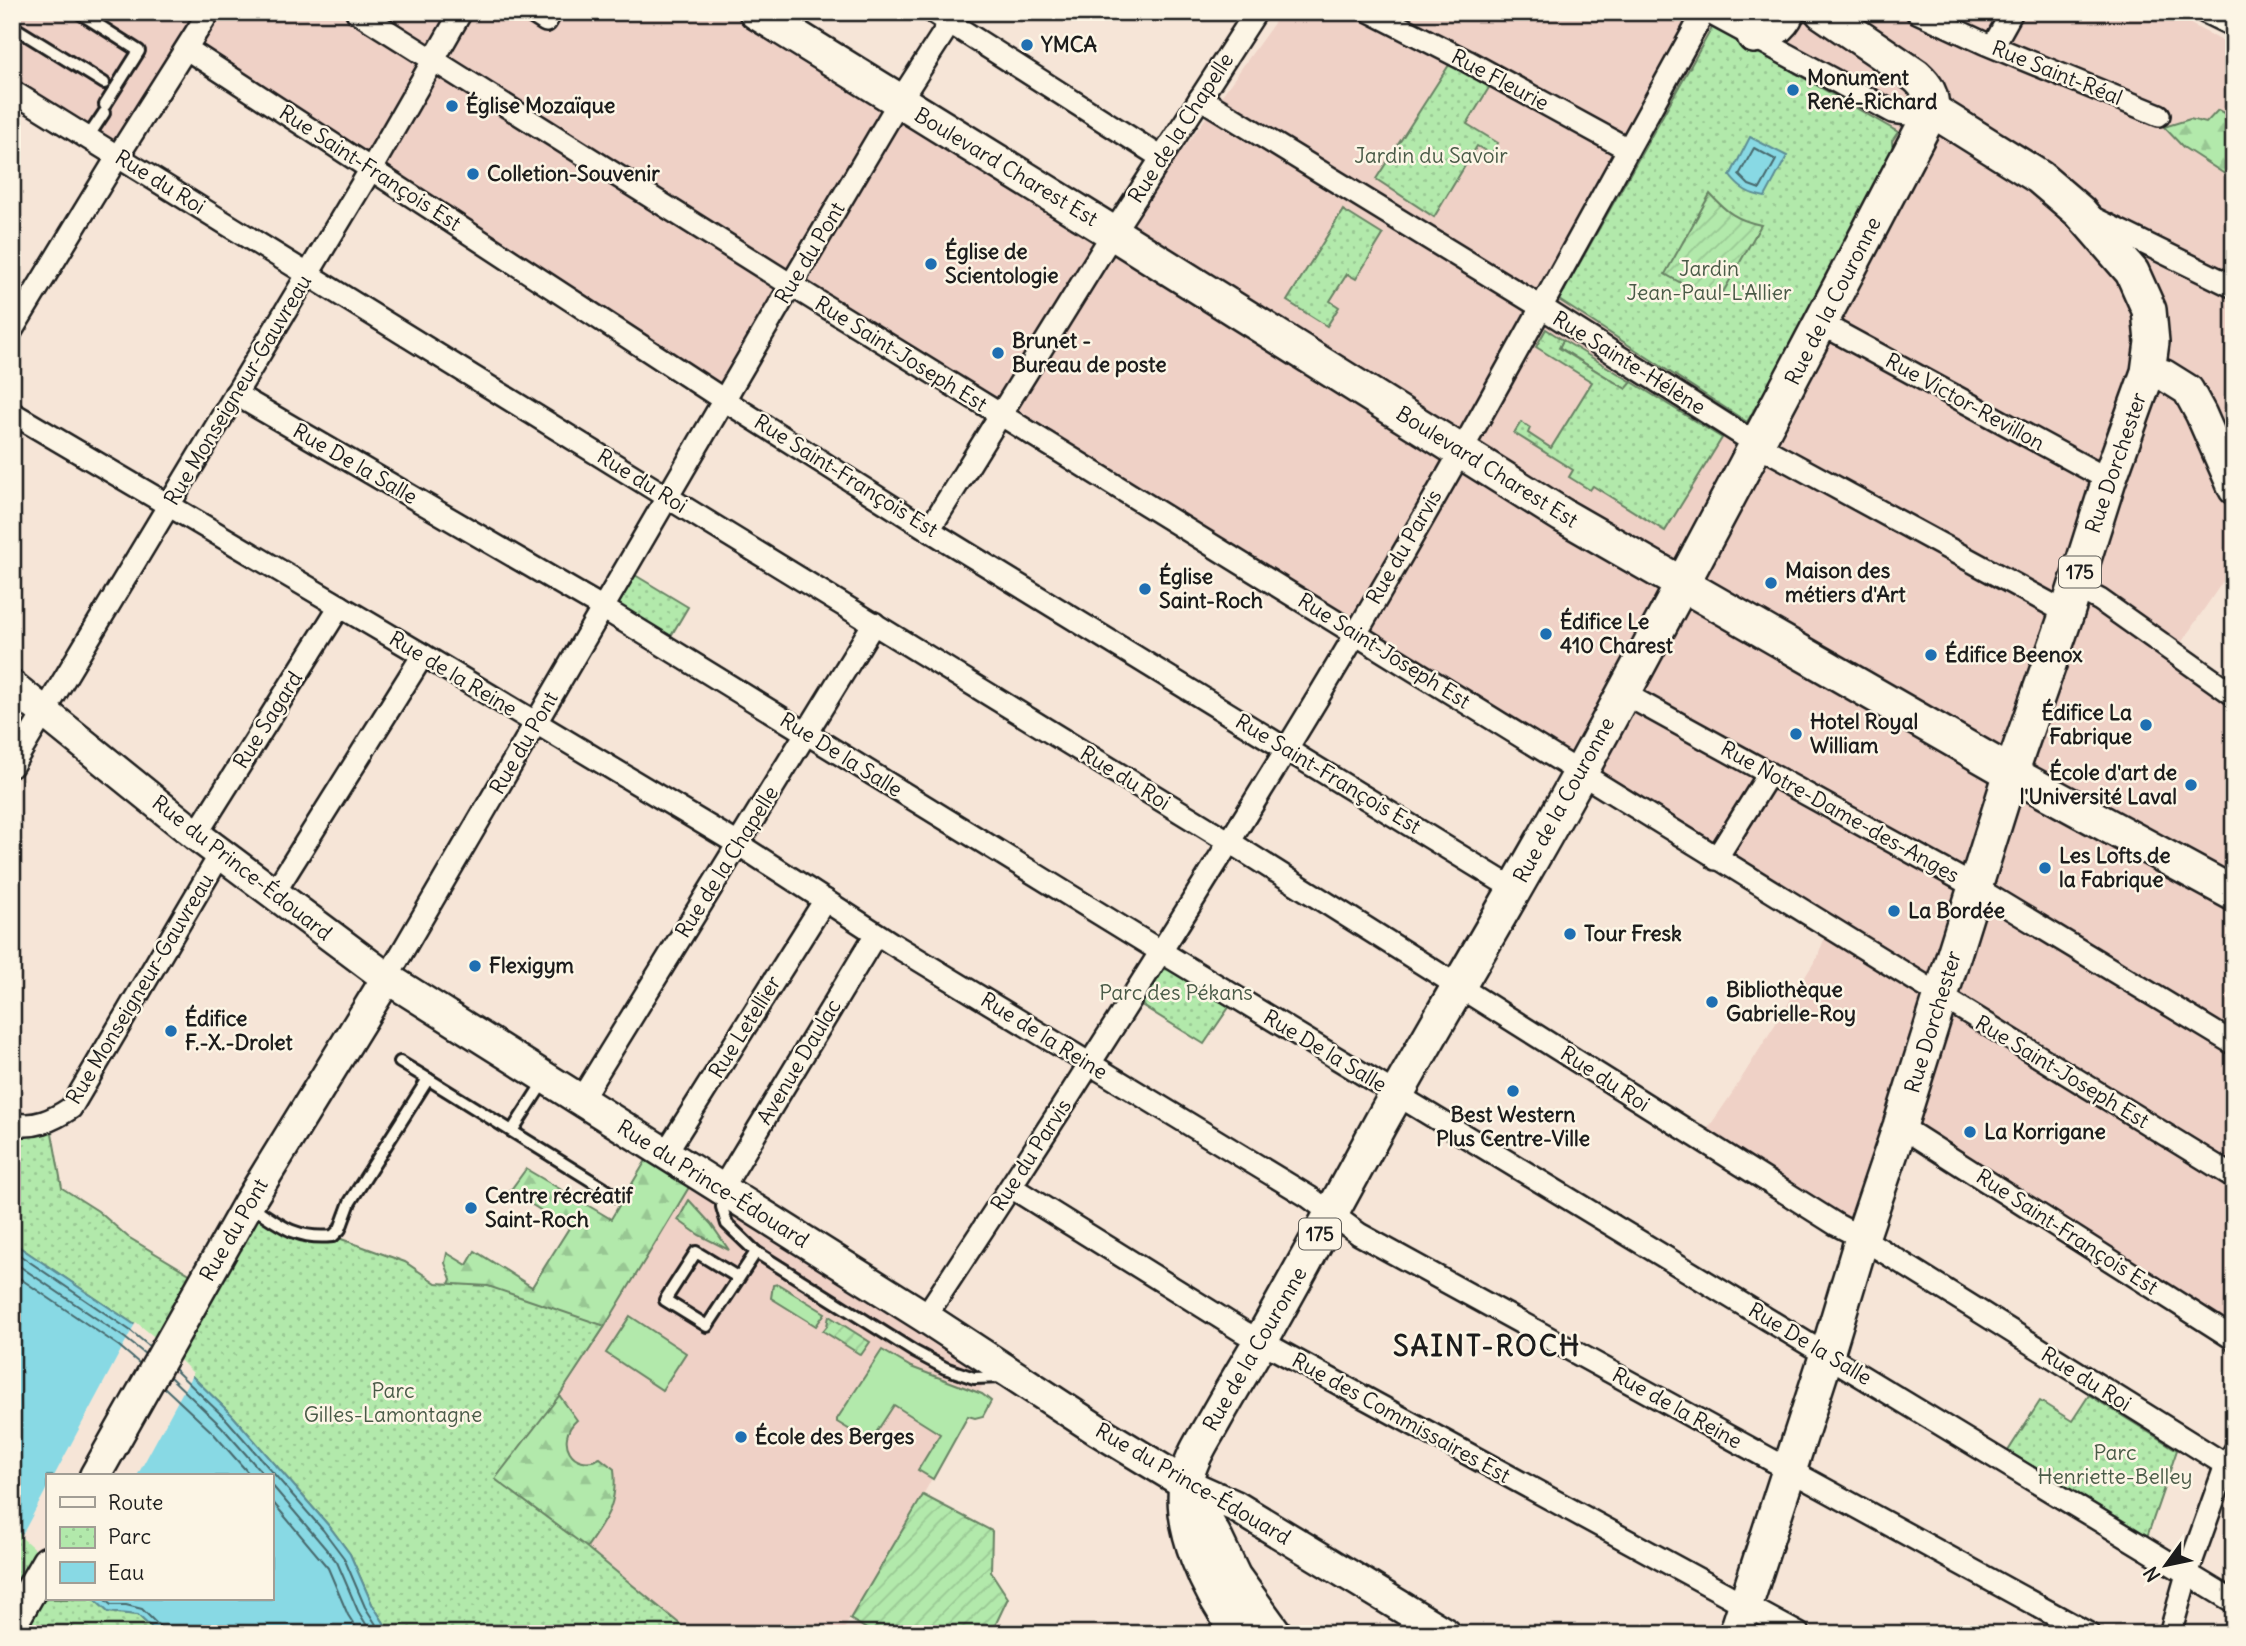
<svg xmlns="http://www.w3.org/2000/svg" width="2246" height="1646" viewBox="0 0 2246 1646" font-family="Delius,sans-serif">
<defs>
<pattern id="forest-firs" width="22" height="20" patternUnits="userSpaceOnUse" patternTransform="scale(1.75)"><rect width="22" height="20" fill="#b2e9ab"/><path d="M5 1l3.5 6h-7zM16 11l3.5 6h-7z" fill="#98c793"/></pattern>
<pattern id="park-dots" width="8" height="8" patternUnits="userSpaceOnUse" patternTransform="scale(1.75)"><rect width="8" height="8" fill="#b2e9ab"/><path d="M2 2h.1M6 6h.1" fill="none" stroke="#98c793" stroke-width="1.8" stroke-linecap="round"/></pattern>
<pattern id="garden-furrows" width="10" height="10" patternUnits="userSpaceOnUse" patternTransform="scale(1.75)"><rect width="10" height="10" fill="#b2e9ab"/><path d="M-1 1l2-2M0 10L10 0M9 11l2-2" fill="none" stroke="#98c793"/></pattern>
</defs>
<rect width="100%" height="100%" fill="#f6e5d7"/>
<filter id="ink" filterUnits="userSpaceOnUse"><feTurbulence type="fractalNoise" baseFrequency=".0143" numOctaves="2"/><feDisplacementMap in="SourceGraphic" scale="14" xChannelSelector="R" yChannelSelector="G"/><feConvolveMatrix kernelMatrix="1 2 1 2 8 2 1 2 1" color-interpolation-filters="sRGB"/></filter>
<g filter="url(#ink)">
<!-- built -->
<g fill="#efd1c6">
<path d="M12,12H755L1120,237L1282,12H2168L2234,47V565L2175,652L2234,695V1339L1901,1126L1862,1238L1700,1140L1731,1095L1818,956L1828,928L791,286L724,400L187,49L118,156L12,91Z"/>
<path d="M697,1174L995,1362L923,1495L841,1634H692L585,1546L495,1479L559,1396L605,1326Z"/>
</g>
<!-- grass -->
<g fill="#b2e9ab" stroke="#678264" stroke-width="2">
<path d="M1563,340L1632,382L1627,390L1559,347Z"/>
<path d="M778,1284L825,1313L816,1326L771,1298L773,1285Z"/>
<path d="M630,1316L686,1353L662,1390L606,1353Z"/>
<path d="M882,1350L911,1367L982,1394L991,1401L983,1416L975,1418L968,1416L933,1479L918,1470L940,1434L894,1405L870,1442L837,1422V1419Z"/>
</g>
<!-- forest -->
<g fill="url(#forest-firs)" stroke="#678264" stroke-width="2">
<path d="M2218,110L2234,118V180L2183,147L2164,127L2190,119L2206,123Z"/>
<path d="M654,1147L697,1174L605,1326L559,1395L577,1420C554,1440 573,1472 600,1458L614,1469C618,1507 605,1520 585,1550L470,1518L445,1294L451,1279L445,1263L447,1253L467,1265L475,1251L532,1287L569,1228L510,1191L526,1169L611,1219Z"/>
<path d="M689,1200L711,1224L729,1250L699,1235L678,1220Z"/>
</g>
<!-- park -->
<g fill="url(#park-dots)" stroke="#678264" stroke-width="2">
<path d="M1713,26L1898,132L1892,141L1894,166L1747,422L1559,300Z"/>
<path d="M1449,65L1490,86L1467,124L1498,143L1491,154L1477,146L1434,217L1376,179Z"/>
<path d="M1343,210L1383,235L1356,279L1347,274L1330,301L1339,307L1327,326L1287,301Z"/>
<path d="M1546,329L1563,340L1559,348L1626,389L1632,382L1722,438L1665,531L1593,486L1590,490L1569,477L1573,470L1514,433L1521,422L1530,428L1528,433L1551,448L1592,382L1536,347Z"/>
<path d="M625,569L688,607L665,646L603,608Z"/>
<path d="M1160,951L1236,997L1204,1044L1130,998Z"/>
<path d="M50,1122L62,1188L98,1211L128,1237L203,1282L248,1204L277,1223L333,1236L405,1262L436,1283L488,1286L605,1326L559,1396L495,1479L585,1546L692,1634H391L372,1604L350,1554L329,1526L232,1415L165,1350L135,1325L12,1242V1123Z"/>
<path d="M2089,1395L2177,1450L2147,1537L2008,1451L2040,1401L2072,1421Z"/>
<path d="M12,1525L47,1557V1599H94L108,1612L138,1615L158,1634H12Z"/>
</g>
<!-- garden -->
<g fill="url(#garden-furrows)" stroke="#678264" stroke-width="2">
<path d="M1710,194C1726,212 1737,220 1761,225L1717,303L1665,274Z"/>
<path d="M829,1316L870,1342L861,1355L823,1331L827,1326Z"/>
<path d="M923,1495L992,1531L991,1572L1008,1598L991,1634H875L850,1619Z"/>
</g>
<!-- water -->
<g fill="#88d9e4" stroke="#5d8d94" stroke-width="2">
<path d="M1750,137L1787,156L1765,197C1749,194 1740,189 1730,176Z"/>
<path d="M12,1242L135,1325L165,1350L232,1415L329,1526L350,1554L372,1604L391,1634H158L138,1615L108,1612L94,1599H271V1476H47V1557L12,1525Z"/>
</g>
<!-- pier -->
<g fill="#f6e5d7">
<path d="M136,1322L168,1348L193,1373L137,1476H54Z"/>
<path d="M47,1488V1560L21,1537Z"/>
</g>
<g fill="none" stroke-linecap="round" stroke-linejoin="round">
<!-- shore -->
<g stroke="#47686c" stroke-width="2">
<path d="M1754,148L1776,160L1760,189L1749,185L1739,175Z"/>
<path d="M12,1250L131,1331L149,1346"/>
<path d="M12,1261L125,1338L145,1354"/>
<path d="M12,1273L119,1346L139,1363"/>
<path d="M174,1369L227,1420L323,1530L344,1558L365,1607L382,1634"/>
<path d="M170,1377L221,1426L265,1476"/>
<path d="M164,1387L213,1433L251,1476"/>
<path d="M271,1484L337,1562L358,1611L372,1634"/>
<path d="M271,1500L328,1568L348,1615L360,1634"/>
<path d="M104,1599L111,1605H126L142,1609L160,1627L162,1634"/>
</g>
<!-- lane casing -->
<g stroke="#1c1c1c" stroke-width="16">
<g id="lane">
<path d="M78,12L139,51L105,105"/>
<path d="M12,26L104,83"/>
<path d="M88,137L104,113"/>
<path d="M428,1079L616,1196"/>
<path d="M512,1131L544,1081"/>
<path d="M722,1192V1207L727,1224L756,1252L915,1352L945,1368L974,1378L1003,1377"/>
<path d="M250,1205C280,1225 296,1240 333,1236L340,1229L350,1202L428,1079L400,1062"/>
<path d="M739,1278L696,1252L665,1300L707,1326L756,1252"/>
</g>
</g>
<!-- street casing -->
<g stroke="#1c1c1c" stroke-width="26">
<g id="street">
<path d="M357,12L791,285L2234,1177"/>
<path d="M532,12L546,21L551,12"/>
<path d="M933,12L1162,158"/>
<path d="M1371,12L1467,61L1628,149"/>
<path d="M1708,12L1893,112L1915,115L1932,110"/>
<path d="M1917,12L1984,43L2159,115"/>
<path d="M2205,12L2234,26"/>
<path d="M1993,46L2012,12"/>
<path d="M187,49L724,400L929,530L1514,889"/>
<path d="M12,91L667,497L1228,841L1837,1225L1862,1238L2234,1470"/>
<path d="M1200,98L1541,307L1758,445L2067,613"/>
<path d="M2091,217L2234,287"/>
<path d="M1822,324L2109,480"/>
<path d="M12,330L118,156L209,12"/>
<path d="M235,394L603,608L1160,951L2234,1602"/>
<path d="M12,413L423,655L738,844L891,943L1309,1197L1359,1234L2089,1634"/>
<path d="M929,530L1113,233L1256,12"/>
<path d="M2075,587L2100,600L2234,695"/>
<path d="M1623,693L1975,887L2234,1044"/>
<path d="M12,766L371,169L461,12"/>
<path d="M196,835L340,606"/>
<path d="M1716,859L1769,774"/>
<path d="M274,893L423,655"/>
<path d="M387,978L791,285L899,102L957,12"/>
<path d="M580,1101L874,623"/>
<path d="M12,1123C34,1129 53,1120 71,1108L221,853"/>
<path d="M1900,1126L2234,1339"/>
<path d="M665,1154L825,900"/>
<path d="M1011,1187L1242,1331L1799,1634"/>
<path d="M722,1189L876,934"/>
<path d="M925,1317C1049,1130 1169,941 1286,750C1434,509 1567,259 1704,12"/>
<path d="M2170,1634L2187,1574L2226,1465L2234,1452"/>
</g>
</g>
<!-- secondary casing -->
<g stroke="#1c1c1c" stroke-width="35">
<g id="secondary">
<path d="M2148,372L2164,375L2188,390L2201,414L2234,489"/>
<path d="M12,686L196,835L387,978L925,1317L1099,1431L1186,1484L1235,1506L1446,1634"/>
<path d="M95,1476L248,1204L387,978"/>
<path d="M1186,1484L1215,1534L1235,1576L1277,1634"/>
<path d="M12,1623L47,1562"/>
</g>
</g>
<!-- primary casing -->
<g stroke="#1c1c1c" stroke-width="38">
<g id="primary">
<path d="M756,12L1113,233L1562,515L2011,773L2234,894"/>
<path d="M1754,36C1771,32 1781,28 1788,12"/>
<path d="M1240,1634C1209,1593 1175,1525 1188,1473C1193,1454 1205,1437 1215,1419C1229,1394 1244,1369 1259,1344C1300,1272 1340,1198 1380,1124C1446,1005 1517,889 1582,770C1701,551 1817,331 1932,110C1932,94 1927,86 1916,76L1822,12"/>
<path d="M1736,1634L1827,1354L1862,1238L1900,1126L2011,773L2067,613L2109,480L2148,372L2152,342L2149,310L2132,272L2080,212L2039,177L1932,110"/>
</g>
</g>
<!-- lane -->
<use href="#lane" stroke="#fcf5e5" stroke-width="10"/>
<!-- street -->
<use href="#street" stroke="#fcf5e5" stroke-width="21"/>
<!-- secondary -->
<use href="#secondary" stroke="#fcf5e5" stroke-width="30"/>
<!-- primary -->
<use href="#primary" stroke="#fcf5e5" stroke-width="33"/>
</g>
</g>
<!-- markers -->
<g fill="#1f6fb2" stroke="#fcf5e5" stroke-width="2.5">
<circle cx="1027" cy="45" r="7"/>
<circle cx="1793" cy="90" r="7"/>
<circle cx="452" cy="106" r="7"/>
<circle cx="473" cy="174" r="7"/>
<circle cx="931" cy="264" r="7"/>
<circle cx="998" cy="353" r="7"/>
<circle cx="1771" cy="583" r="7"/>
<circle cx="1145" cy="589" r="7"/>
<circle cx="1546" cy="634" r="7"/>
<circle cx="1931" cy="655" r="7"/>
<circle cx="2146" cy="725" r="7"/>
<circle cx="1796" cy="734" r="7"/>
<circle cx="2191" cy="785" r="7"/>
<circle cx="2045" cy="868" r="7"/>
<circle cx="1894" cy="911" r="7"/>
<circle cx="1570" cy="934" r="7"/>
<circle cx="475" cy="966" r="7"/>
<circle cx="1712" cy="1002" r="7"/>
<circle cx="171" cy="1031" r="7"/>
<circle cx="1513" cy="1091" r="7"/>
<circle cx="1970" cy="1132" r="7"/>
<circle cx="471" cy="1208" r="7"/>
<circle cx="741" cy="1437" r="7"/>
</g>
<g text-anchor="middle" stroke-width="5" stroke-linejoin="round" paint-order="stroke">
<!-- shield labels -->
<g fill="#fcf5e5" stroke="#5f5d58" stroke-width="2">
<rect x="2059" y="556.5" width="42" height="31" rx="5"/>
<rect x="1299" y="1218.5" width="42" height="31" rx="5"/>
</g>
<g font-size="19" font-weight="bold" fill="#1c1c1c">
<text x="2080" y="579">175</text>
<text x="1320" y="1241">175</text>
</g>
<!-- poi labels -->
<g font-size="21" font-weight="bold" fill="#1c1c1c" stroke="#fcf5e5" text-anchor="start">
<text x="1041" y="52">YMCA</text>
<text x="1807" y="85">Monument<tspan x="1807" dy="24">René-Richard</tspan></text>
<text x="466" y="113">Église Mozaïque</text>
<text x="487" y="181">Colletion-Souvenir</text>
<text x="945" y="259">Église de<tspan x="945" dy="24">Scientologie</tspan></text>
<text x="1012" y="348">Brunet -<tspan x="1012" dy="24">Bureau de poste</tspan></text>
<text x="1785" y="578">Maison des<tspan x="1785" dy="24">métiers d'Art</tspan></text>
<text x="1159" y="584">Église<tspan x="1159" dy="24">Saint-Roch</tspan></text>
<text x="1560" y="629">Édifice Le<tspan x="1560" dy="24">410 Charest</tspan></text>
<text x="1945" y="662">Édifice Beenox</text>
<text x="2132" y="720" text-anchor="end">Édifice La<tspan x="2132" dy="24">Fabrique</tspan></text>
<text x="1810" y="729">Hotel Royal<tspan x="1810" dy="24">William</tspan></text>
<text x="2177" y="780" text-anchor="end">École d'art de<tspan x="2177" dy="24">l'Université Laval</tspan></text>
<text x="2059" y="863">Les Lofts de<tspan x="2059" dy="24">la Fabrique</tspan></text>
<text x="1908" y="918">La Bordée</text>
<text x="1584" y="941">Tour Fresk</text>
<text x="489" y="973">Flexigym</text>
<text x="1726" y="997">Bibliothèque<tspan x="1726" dy="24">Gabrielle-Roy</tspan></text>
<text x="185" y="1026">Édifice<tspan x="185" dy="24">F.-X.-Drolet</tspan></text>
<text x="1513" y="1122" text-anchor="middle">Best Western<tspan x="1513" dy="24">Plus Centre-Ville</tspan></text>
<text x="1984" y="1139">La Korrigane</text>
<text x="485" y="1203">Centre récréatif<tspan x="485" dy="24">Saint-Roch</tspan></text>
<text x="755" y="1444">École des Berges</text>
</g>
<!-- street labels -->
<g font-size="21" fill="#1c1c1c" stroke="#fcf5e5">
<text transform="translate(2057 73) rotate(22)" y="7">Rue Saint-Réal</text>
<text transform="translate(1500 80) rotate(28)" y="7">Rue Fleurie</text>
<text transform="translate(1181 128) rotate(-57)" y="7">Rue de la Chapelle</text>
<text transform="translate(1006 167) rotate(31)" y="7">Boulevard Charest Est</text>
<text transform="translate(370 168) rotate(33)" y="7">Rue Saint-François Est</text>
<text transform="translate(160 182) rotate(32)" y="7">Rue du Roi</text>
<text transform="translate(810 253) rotate(-59)" y="7">Rue du Pont</text>
<text transform="translate(1833 301) rotate(-63)" y="7">Rue de la Couronne</text>
<text transform="translate(901 354) rotate(32)" y="7">Rue Saint-Joseph Est</text>
<text transform="translate(1629 363) rotate(32)" y="7">Rue Sainte-Hélène</text>
<text transform="translate(238 390) rotate(-59)" y="7">Rue Monseigneur-Gauvreau</text>
<text transform="translate(1965 402) rotate(29)" y="7">Rue Victor-Revillon</text>
<text transform="translate(2116 463) rotate(-71)" y="7">Rue Dorchester</text>
<text transform="translate(355 464) rotate(30)" y="7">Rue De la Salle</text>
<text transform="translate(1487 467) rotate(32)" y="7">Boulevard Charest Est</text>
<text transform="translate(846 476) rotate(32)" y="7">Rue Saint-François Est</text>
<text transform="translate(642 481) rotate(32)" y="7">Rue du Roi</text>
<text transform="translate(1404 547) rotate(-60)" y="7">Rue du Parvis</text>
<text transform="translate(1384 651) rotate(32)" y="7">Rue Saint-Joseph Est</text>
<text transform="translate(453 674) rotate(31)" y="7">Rue de la Reine</text>
<text transform="translate(268 720) rotate(-58)" y="7">Rue Sagard</text>
<text transform="translate(524 743) rotate(-60)" y="7">Rue du Pont</text>
<text transform="translate(841 755) rotate(32)" y="7">Rue De la Salle</text>
<text transform="translate(1328 774) rotate(31)" y="7">Rue Saint-François Est</text>
<text transform="translate(1125 778) rotate(32)" y="7">Rue du Roi</text>
<text transform="translate(1564 800) rotate(-61)" y="7">Rue de la Couronne</text>
<text transform="translate(1840 812) rotate(29)" y="7">Rue Notre-Dame-des-Anges</text>
<text transform="translate(727 862) rotate(-58)" y="7">Rue de la Chapelle</text>
<text transform="translate(242 868) rotate(38)" y="7">Rue du Prince-Édouard</text>
<text transform="translate(140 989) rotate(-59)" y="7">Rue Monseigneur-Gauvreau</text>
<text transform="translate(1933 1022) rotate(-73)" y="7">Rue Dorchester</text>
<text transform="translate(745 1027) rotate(-58)" y="7">Rue Letellier</text>
<text transform="translate(1044 1036) rotate(32)" y="7">Rue de la Reine</text>
<text transform="translate(1325 1051) rotate(31)" y="7">Rue De la Salle</text>
<text transform="translate(799 1062) rotate(-59)" y="7">Avenue Daulac</text>
<text transform="translate(2062 1072) rotate(31)" y="7">Rue Saint-Joseph Est</text>
<text transform="translate(1605 1079) rotate(33)" y="7">Rue du Roi</text>
<text transform="translate(1031 1155) rotate(-57)" y="7">Rue du Parvis</text>
<text transform="translate(713 1184) rotate(32)" y="7">Rue du Prince-Édouard</text>
<text transform="translate(234 1230) rotate(-60)" y="7">Rue du Pont</text>
<text transform="translate(2067 1232) rotate(33)" y="7">Rue Saint-François Est</text>
<text transform="translate(1810 1344) rotate(31)" y="7">Rue De la Salle</text>
<text transform="translate(1255 1349) rotate(-60)" y="7">Rue de la Couronne</text>
<text transform="translate(2086 1379) rotate(32)" y="7">Rue du Roi</text>
<text transform="translate(1677 1408) rotate(29)" y="7">Rue de la Reine</text>
<text transform="translate(1401 1418) rotate(29)" y="7">Rue des Commissaires Est</text>
<text transform="translate(1193 1484) rotate(30)" y="7">Rue du Prince-Édouard</text>
</g>
<!-- park labels -->
<g font-size="21" fill="#495a47" stroke="#fcf5e5">
<text x="1431" y="163">Jardin du Savoir</text>
<text x="1709" y="276">Jardin<tspan x="1709" dy="24">Jean-Paul-L'Allier</tspan></text>
<text x="1176" y="1000">Parc des Pékans</text>
<text x="393" y="1398">Parc<tspan x="393" dy="24">Gilles-Lamontagne</tspan></text>
<text x="2115" y="1460">Parc<tspan x="2115" dy="24">Henriette-Belley</tspan></text>
</g>
<!-- district labels -->
<g font-size="28" font-weight="bold" letter-spacing="2" fill="#1c1c1c" stroke="#fcf5e5">
<text x="1487" y="1356">SAINT-ROCH</text>
</g>
</g>
<!-- margin -->
<rect width="2246" height="1646" fill="none" stroke="#fcf5e5" stroke-width="42"/>
<rect x="21" y="21" width="2204" height="1604" fill="none" stroke="#1c1c1c" stroke-width="2.5" filter="url(#ink)"/>
<!-- legend -->
<rect x="46" y="1474" width="228" height="126" fill="#fcf5e5" stroke="#a29e95" stroke-width="2"/>
<rect x="60" y="1497" width="35" height="10" fill="#fcf5e5" stroke="#a29e95" stroke-width="2"/>
<text x="108" y="1510" font-size="21" fill="#1c1c1c">Route</text>
<rect x="60" y="1527" width="35" height="21" fill="url(#park-dots)" stroke="#a29e95" stroke-width="2"/>
<text x="108" y="1544" font-size="21" fill="#1c1c1c">Parc</text>
<rect x="60" y="1562" width="35" height="21" fill="#88d9e4" stroke="#a29e95" stroke-width="2"/>
<text x="108" y="1580" font-size="21" fill="#1c1c1c">Eau</text>
<!-- north arrow -->
<g transform="translate(2166 1565) rotate(237)" stroke="#fcf5e5" stroke-width="5" paint-order="stroke">
<path d="M0-5L12 26L0 18L-12 26Z" fill="#1c1c1c"/>
<text y="-10" font-size="19" font-weight="bold" text-anchor="middle" fill="#1c1c1c">N</text>
</g>
</svg>
